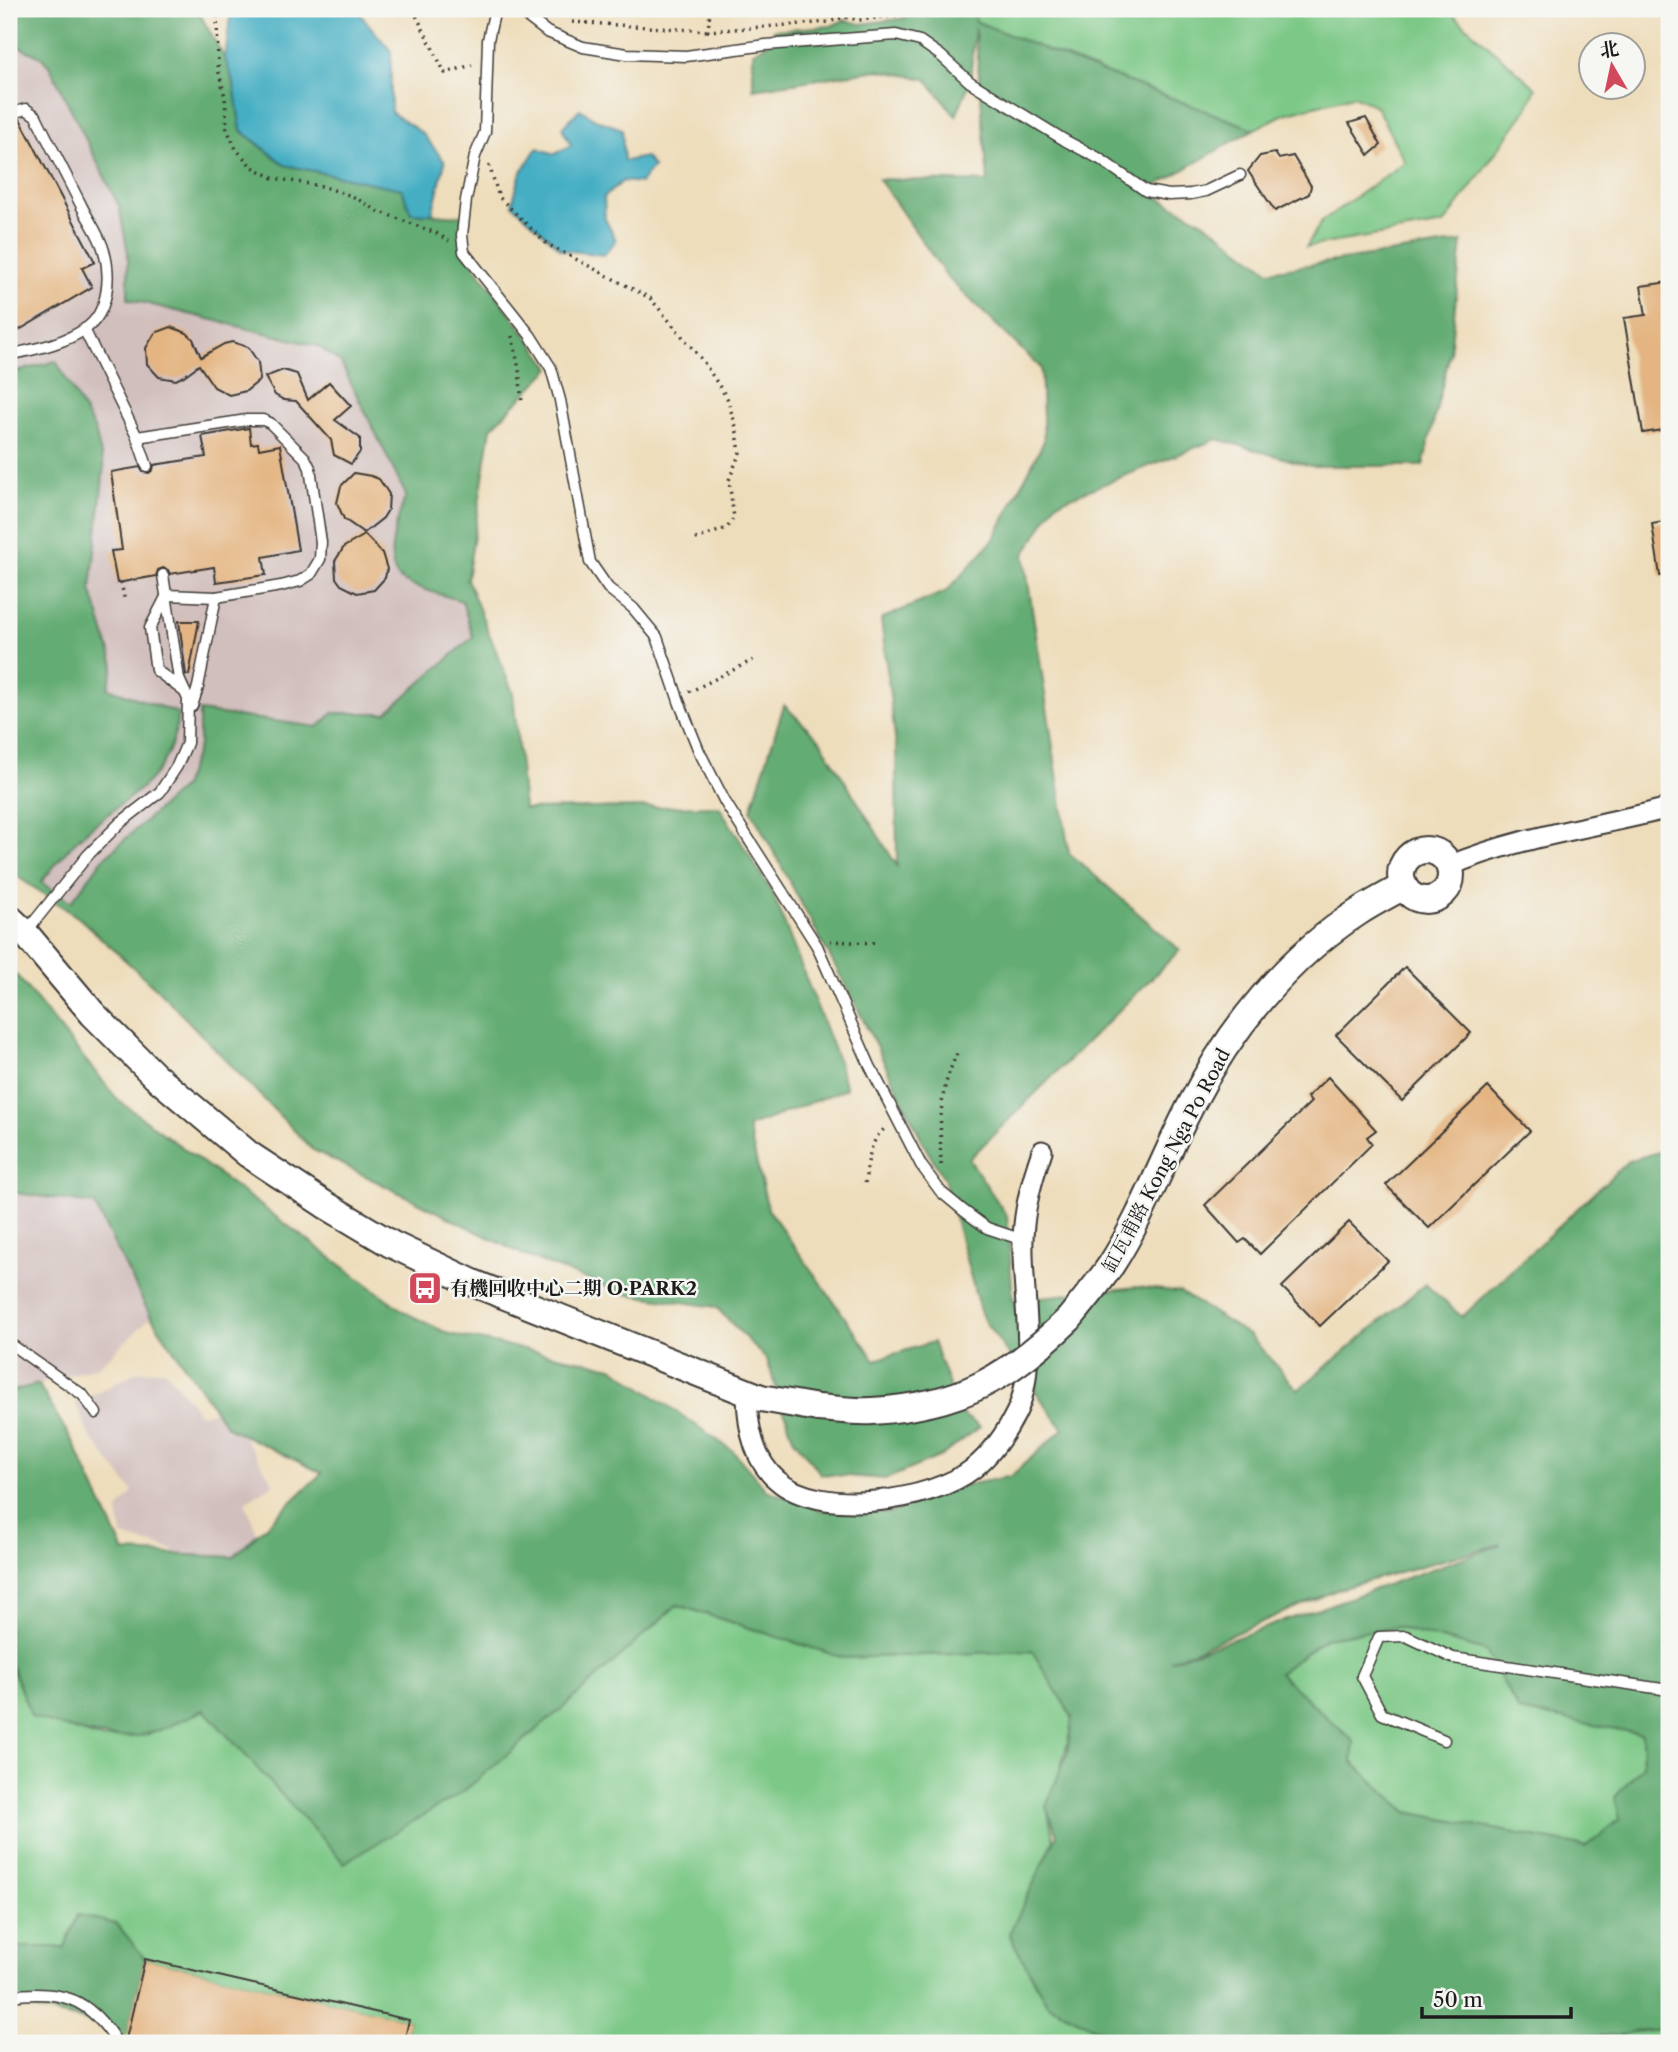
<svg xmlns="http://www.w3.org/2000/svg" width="1678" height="2052" viewBox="0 0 1678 2052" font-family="'Libre Caslon Text','Noto Serif SC',serif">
<rect width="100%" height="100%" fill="#f6f6f2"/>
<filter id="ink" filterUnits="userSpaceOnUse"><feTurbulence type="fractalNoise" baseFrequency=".0143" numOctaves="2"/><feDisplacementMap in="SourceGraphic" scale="14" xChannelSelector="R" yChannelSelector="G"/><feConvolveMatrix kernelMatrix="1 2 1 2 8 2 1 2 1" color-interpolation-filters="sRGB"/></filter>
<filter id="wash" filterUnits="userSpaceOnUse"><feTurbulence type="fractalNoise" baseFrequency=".00686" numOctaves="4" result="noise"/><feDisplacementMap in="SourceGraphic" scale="28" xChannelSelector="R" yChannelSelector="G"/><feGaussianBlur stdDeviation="1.57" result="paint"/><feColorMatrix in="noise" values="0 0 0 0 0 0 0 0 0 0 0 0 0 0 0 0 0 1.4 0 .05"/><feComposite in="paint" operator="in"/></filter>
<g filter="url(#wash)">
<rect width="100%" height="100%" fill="#edb"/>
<!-- industrial -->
<g fill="#d1bfbd">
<path d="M9,42L41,57L50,67L119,206L128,253V298L318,346L341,362L406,495L391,543L401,579L462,601L473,637L386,713H333L318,727L199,711V745L183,787L103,859L72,902L41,882L77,840L128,799L91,589L101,504L19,373L9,374Z"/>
<path d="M9,1192L94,1204L151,1317L99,1366L9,1392Z"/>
<path d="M165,1370L200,1414L216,1411L227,1427L243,1435L274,1484L245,1502L265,1553L191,1586L173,1550L122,1536L118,1510L133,1492L89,1435L75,1401L100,1392L138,1371Z"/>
</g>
<!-- green -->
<g fill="#7bc886" stroke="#4c7251" stroke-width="2">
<path d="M976,9L1448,10L1536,88L1527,109L1444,224L1306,247L1322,221L1405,162L1376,106L1353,96L1284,114L1247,133L975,21Z"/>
<path d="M677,1605L844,1658L1032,1651L1077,1709L1048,1813L1054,1841L1010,1934L1047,2004L1125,2043H404L409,2020L145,1959L122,1932L65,1947L9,1949V1662L32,1717L103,1739L152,1733L204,1710Z"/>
<path d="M1396,1627L1486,1651L1643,1734L1646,1767L1630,1820L1586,1847L1407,1812L1352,1762L1279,1673L1324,1638Z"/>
<path d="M1669,2028V2043H1540Z"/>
</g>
<!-- forest -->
<g fill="#64ac73" stroke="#406448" stroke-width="2" fill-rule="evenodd">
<path d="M9,9H197L225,59L234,84L241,131L285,165L402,189L412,213L463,216L464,252L551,368L491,428L467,579L513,693L524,809L719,806L773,894L837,1058L846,1089L748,1127L768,1209L875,1360L933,1342L959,1412L980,1427L941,1456L886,1479L821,1474L793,1438L767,1360L716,1307L625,1294L526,1256L313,1150L159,991L79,918L9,871V374L56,361L95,430L104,467L91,589L114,665L108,688L178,713C172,785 122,796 77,840C64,853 53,868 41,882L71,902L103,859L183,787L199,745V711L318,727L333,713H386L473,637L462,601C449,597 408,586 400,579C381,561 399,515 406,495L341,363L318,346L128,299V253L119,206L50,67L41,57L9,42Z"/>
<path d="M906,9H975V21L1084,65L1254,129L1147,191L1207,224L1269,271L1462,242L1450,353L1423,466H1311L1217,439L1056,503L1024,555L1069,853L1180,950L969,1159L1007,1216L1013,1300L1137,1287L1180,1292L1250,1336L1298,1390L1425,1284L1462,1317L1628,1161L1669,1149V2028L1540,2043H1125L1047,2004L1009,1934L1057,1835L1046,1807L1067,1754L1072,1717L1032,1651L844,1658L677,1605L566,1705L464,1791L344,1863L204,1710C188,1717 171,1726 154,1732C114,1746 71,1729 32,1717L9,1660V1392L38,1384L74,1444L124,1552L233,1557L322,1473L227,1427L151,1317L94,1204L9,1192V966L118,1100L406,1313L449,1334L612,1367L733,1451L766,1490L821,1510L890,1513L962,1486L1011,1476L1063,1429L985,1322L980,1311L944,1178L927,1150L855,1003L751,810L784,705L819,739L897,866L896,747L881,619L947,591L994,539L1044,441L1041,368L948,278L879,179L988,182L975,27L970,82L956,116L926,79L878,70L753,89V52L766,45L774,30L831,26L844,20L861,24L905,18ZM1500,1544V1545L1170,1661L1339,1589ZM1396,1627L1486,1651L1519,1711L1642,1734L1643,1766L1615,1797L1620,1819L1586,1847L1407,1812L1352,1762L1354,1742L1279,1673L1325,1638Z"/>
<path d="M78,1915L117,1924L145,1959L126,2039L85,2020L9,2004V1947H65Z"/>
</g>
<!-- water -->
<g fill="#44aec3" stroke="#306570" stroke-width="2">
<path d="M231,9H356L391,51V112L422,133L445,162L432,214L411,213L402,189L285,165L241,130L234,84L225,59Z"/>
<path d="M580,109L595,119L622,129L624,161L646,157L653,167L640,183L623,181L604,197L605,219L616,240L604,255L562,250L512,204L521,172L537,148L555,154L571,145L562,128Z"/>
</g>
<g id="blocks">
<!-- building -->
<g fill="#e4b582">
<path d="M1366,118L1381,145L1369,155L1349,123Z"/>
<path d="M20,119L95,262L82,268L92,287L9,336V121Z"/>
<path d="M1275,153L1279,159L1293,156L1311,186L1309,194L1275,211L1248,171L1260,156Z"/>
<path d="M1669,282V429L1643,433L1624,318L1646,315L1641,286Z"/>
<path d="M171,327L187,333L193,339L201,357L224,344L232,342L248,347L258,362L260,380L246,391L229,395L214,387L199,365L184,376L176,380L159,377L147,364L146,348L155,333Z"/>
<path d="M283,370L297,374L308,400L329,382L351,406L335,420L360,438V452L351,464L334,455L331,440L296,401L284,400L275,395L265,377Z"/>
<path d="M249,428L251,444L258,443L259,449L280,445L298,550L263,557L266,575L216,582L214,567L170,574L168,570L163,568L158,570L156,576L117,583L111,551L122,550L111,472L140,467L143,472L149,473L153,470L154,465L206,457L202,436Z"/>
<path d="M354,473L371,476L379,479L389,494L388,510L383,518L364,533L344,519L337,503L341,486Z"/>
<path d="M1669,521V575L1660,576L1652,524Z"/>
<path d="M365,535L382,553L387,569L385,578L374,590L357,593L341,585L336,578L335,561L344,547Z"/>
<path d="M179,621H199L189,675H186Z"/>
<path d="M1405,967L1471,1033L1402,1101L1336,1035Z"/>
<path d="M1328,1077L1376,1130L1367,1137L1372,1144L1260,1254L1245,1239L1239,1243L1205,1205L1311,1102L1307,1097Z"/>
<path d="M1488,1087L1530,1131L1429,1228L1386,1185Z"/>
<path d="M1349,1222L1388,1261L1320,1326L1282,1287Z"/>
<path d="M145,1959L409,2020L404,2043H125Z"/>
</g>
</g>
</g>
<g filter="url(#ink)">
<use href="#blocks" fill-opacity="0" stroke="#3c3934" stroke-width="2"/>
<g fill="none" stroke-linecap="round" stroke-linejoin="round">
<!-- lane casing -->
<g stroke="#3c3934" stroke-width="13">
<g id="lane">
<path d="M495,9L488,40L485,132L475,156L466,200L462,235L464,252L530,335L551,368L560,400L590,562L608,588L633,608L657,637L680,704L699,751L725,802L817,946L870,1066L921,1165L941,1192L964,1211L987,1228L1023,1240"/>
<path d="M517,9L547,32L583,47L627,54L686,56L766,45L896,35L920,41L940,55L970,82L1066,141L1100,159L1146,191L1169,195L1191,194L1206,191L1240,175"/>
<path d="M9,114L26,109L36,116C51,147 67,177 82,207C89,221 100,236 104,251C111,276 109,313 85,329C63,344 35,349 9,355"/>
<path d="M84,329L137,437L147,466"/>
<path d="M137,437L247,420H263L270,423L305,458L310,468L321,542L320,559L311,574L300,581L281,586L216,597L167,595L150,628L156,670L185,692"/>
<path d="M192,706L198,687L216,597"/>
<path d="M25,933L88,855L120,823L160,792L177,766L187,743L188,699L179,679L163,575"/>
<path d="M9,1343L83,1395L96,1413"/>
<path d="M1444,1740L1382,1714L1362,1676L1379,1637L1406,1636L1453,1658L1669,1690"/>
<path d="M9,1996C60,1989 89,1997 117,2043"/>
</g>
</g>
<!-- street casing -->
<g stroke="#3c3934" stroke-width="23">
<g id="street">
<path d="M1449,866C1520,836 1596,827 1669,808"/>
<path d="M747,1392C747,1423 752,1459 777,1480C819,1518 932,1502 974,1468C991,1454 1006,1433 1016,1413C1039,1367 1021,1291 1023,1239C1024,1208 1032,1180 1042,1151"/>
</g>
</g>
<!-- secondary casing -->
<g stroke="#3c3934" stroke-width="30">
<g id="secondary">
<circle cx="1426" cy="875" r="25"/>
<path d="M9,918L25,933L93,1014L155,1076L248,1154L324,1204L391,1244L473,1283L761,1398L818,1408"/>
<path d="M1069,1319C1083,1302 1098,1284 1111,1265C1144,1214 1164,1156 1192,1103C1230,1029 1287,958 1357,913C1372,903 1388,895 1404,886"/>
</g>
</g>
<!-- path -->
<g stroke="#3c3934" stroke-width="3.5" stroke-dasharray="2 5" stroke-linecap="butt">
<path d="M217,9L218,69L225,97L227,129L236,149L251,166L273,178L321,186L352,196L378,211L436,233L449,241"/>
<path d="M415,9L417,17L445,73L472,65"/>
<path d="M710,9L708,31L829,22L844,17L859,20L903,15V9"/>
<path d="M572,22L708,31"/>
<path d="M489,165L499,197L547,244L650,298L703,361L727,398L736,427L740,452L729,480L734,518L727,528L693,540"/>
<path d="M512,336L519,369L522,404"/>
<path d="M121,582L125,602"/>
<path d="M689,692L755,659"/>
<path d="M830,941L875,943"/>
<path d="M941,1165C940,1123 938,1091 958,1052"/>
<path d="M865,1183C868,1163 869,1139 887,1127"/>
</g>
<!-- lane -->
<use href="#lane" stroke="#fff" stroke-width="10"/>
<!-- street -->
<use href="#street" stroke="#fff" stroke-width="19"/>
<!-- secondary -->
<use href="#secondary" stroke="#fff" stroke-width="26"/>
<!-- secondary-bridge casing -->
<g stroke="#3c3934" stroke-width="30" stroke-linecap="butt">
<path id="secondary-bridge" d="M818,1408C835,1409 854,1412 872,1411C959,1406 1007,1379 1069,1319"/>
</g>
<!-- secondary-bridge -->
<use href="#secondary-bridge" stroke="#fff" stroke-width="26"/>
</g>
</g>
<!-- icons -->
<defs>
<g id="bus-square" transform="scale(1.75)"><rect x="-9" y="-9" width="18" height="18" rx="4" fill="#d1495b" stroke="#f6f6f2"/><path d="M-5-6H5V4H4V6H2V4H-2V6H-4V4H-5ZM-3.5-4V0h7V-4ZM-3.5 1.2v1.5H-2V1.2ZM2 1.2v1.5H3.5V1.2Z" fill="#fff"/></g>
</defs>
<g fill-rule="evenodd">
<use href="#bus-square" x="425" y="1288"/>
</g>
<g text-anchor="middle" stroke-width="5" stroke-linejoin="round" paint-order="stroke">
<!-- street labels -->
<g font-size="19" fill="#1c1c1c" stroke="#f6f6f2">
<text transform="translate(1166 1160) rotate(-62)" y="7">缸瓦甫路 Kong Nga Po Road</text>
</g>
<!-- poi labels -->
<g font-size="19" font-weight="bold" fill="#1c1c1c" stroke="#f6f6f2" text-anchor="start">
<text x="450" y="1295">有機回收中心二期 O·PARK2</text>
</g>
</g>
<!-- margin -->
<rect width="1678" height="2052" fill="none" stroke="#f6f6f2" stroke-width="35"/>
<!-- north arrow -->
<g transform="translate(1612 66) rotate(351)"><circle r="33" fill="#f6f6f2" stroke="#9f9f9c" stroke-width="2"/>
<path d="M0-5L12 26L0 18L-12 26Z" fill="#d1495b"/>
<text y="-10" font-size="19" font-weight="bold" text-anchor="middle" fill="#1c1c1c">北</text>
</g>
<!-- scale -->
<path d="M1422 2007v10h149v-10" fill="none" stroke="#1c1c1c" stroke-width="3.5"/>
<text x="1433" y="2007" font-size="21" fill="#1c1c1c" stroke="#f6f6f2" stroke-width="5" paint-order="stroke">50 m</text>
</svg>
